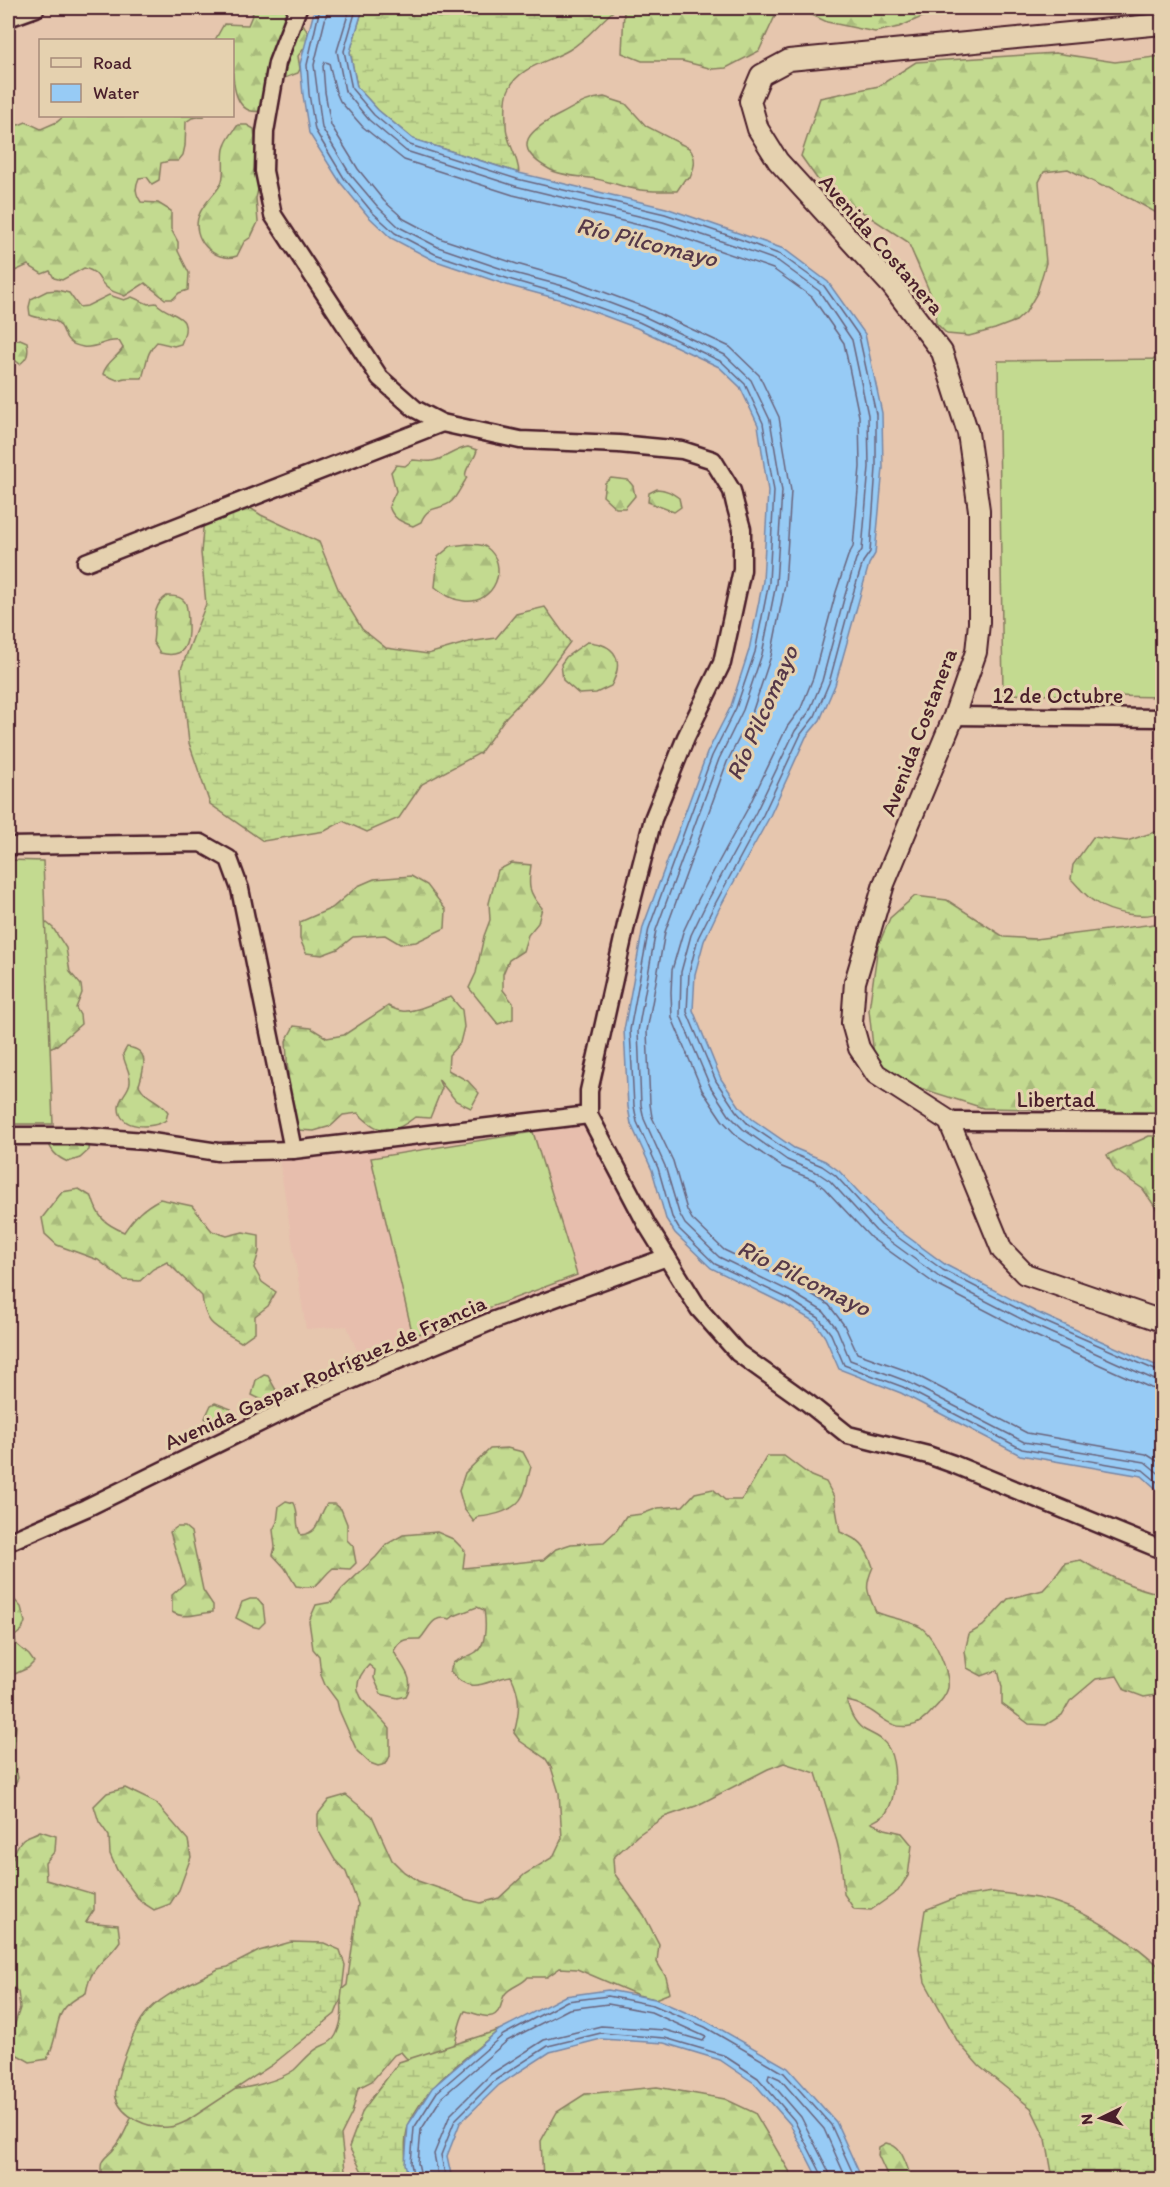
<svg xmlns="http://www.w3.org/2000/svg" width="1170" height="2187" viewBox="0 0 1170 2187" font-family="Itim,sans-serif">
<defs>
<pattern id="forest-firs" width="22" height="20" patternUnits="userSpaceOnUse" patternTransform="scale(1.5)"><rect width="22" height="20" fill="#c3da90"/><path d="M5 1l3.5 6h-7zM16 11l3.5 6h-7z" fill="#a9bb7c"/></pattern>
<pattern id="wetland-marsh" width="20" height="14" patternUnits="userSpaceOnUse" patternTransform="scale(1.5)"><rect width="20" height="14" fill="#c3da90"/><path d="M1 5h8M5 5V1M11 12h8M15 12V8" fill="none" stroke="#a9bb7c"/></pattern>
</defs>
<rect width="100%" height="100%" fill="#e6c6ae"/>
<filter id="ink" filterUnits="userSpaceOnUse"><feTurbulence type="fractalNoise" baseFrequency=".0167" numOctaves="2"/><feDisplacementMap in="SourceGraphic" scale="12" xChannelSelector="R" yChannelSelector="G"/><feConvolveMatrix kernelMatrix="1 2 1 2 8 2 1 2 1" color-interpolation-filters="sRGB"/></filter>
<g filter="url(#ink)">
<!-- built -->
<path fill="#e7bead" d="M582,1122L650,1253L361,1360L347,1326L306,1329L279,1158Z"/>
<!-- forest -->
<g fill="url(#forest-firs)" stroke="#867c5e" stroke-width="1.5">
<path d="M245,8H290C297,16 313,32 307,44C306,48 300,52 298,56L300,69L298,73L282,79L264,76L266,85L262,111C227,118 233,62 232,40H215L224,24L248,25L253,13Z"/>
<path d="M629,8H933L929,14L899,27L875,32L827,22L806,12L776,14L759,51L726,68L713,69L682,61H642L622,53L624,11Z"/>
<path d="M1055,53L1115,62L1162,56V216L1110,187L1102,186L1068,169L1044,172L1039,182L1046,263L1037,293L1026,312L1016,321L995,329L969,336L947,334L936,323L934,302L908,242L838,196L830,197L801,156L820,98L879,86L916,62Z"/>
<path d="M604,97L626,104L646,126L689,148C697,158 695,166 690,178L685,179L677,191C663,191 648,192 635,189C620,186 606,180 590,178C578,176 560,176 549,169C508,146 531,129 561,114C576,106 586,99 604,97Z"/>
<path d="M64,116H205L192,118L186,122L185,146L183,155L178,161H169L161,163L159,180L152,184L147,177L139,178C135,187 135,193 141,202L158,203L171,211V229L178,242V251L189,273L188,290L179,293L173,299H165L145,283L125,296C119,293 111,292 106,287C96,278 101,273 84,268L62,280L54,278L50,271L42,274L28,265L8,274V123L19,125L26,122L41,129L57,122Z"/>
<path d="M238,125H247L254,129L260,182L256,198L258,222L251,237L244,242L237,256C214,264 190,237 199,215C204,201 219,192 222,181C225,171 222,159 224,149C226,140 233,132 238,125Z"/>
<path d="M57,290L69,293L79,307L87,306L109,295L124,300L132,297L148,304L156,303C172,319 195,312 181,344L174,346L157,342C146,352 147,364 142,378H125L117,380L103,374C106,362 117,358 123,348L119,341C106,339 96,349 83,347C60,343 68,330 57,322C50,318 38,319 30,315L29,307L31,299L47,291Z"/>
<path d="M20,339L27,342C29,353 28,358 20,364L8,355V343Z"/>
<path d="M468,447L477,450C475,460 468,464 466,472C464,480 469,473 465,481C461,487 457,496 452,501C440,512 429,503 421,522L413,526C401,522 393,519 389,506L396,491L391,472L396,465L405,466L413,460C419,460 426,462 432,461C445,459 455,449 468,447Z"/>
<path d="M611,478L628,480L633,486L635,496L625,508H616L603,496L605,483Z"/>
<path d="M657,489C666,489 672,493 679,498L681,507L674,512L648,502L649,493Z"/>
<path d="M468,544C473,545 481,544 486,547C511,565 494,605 464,601C452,600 444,594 435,587L438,557L451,546Z"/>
<path d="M167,596C190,595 187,608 188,624C189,646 184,659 160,653L153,642C156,624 150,607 167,596Z"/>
<path d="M587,642C616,644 625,660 611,686L596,693L579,694L563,680L561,664L566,657Z"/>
<path d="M1162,820V910C1147,921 1110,913 1095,902C1086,897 1079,887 1071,879L1073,865L1093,837L1127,841L1158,831Z"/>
<path d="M512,863L531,865C528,886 528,892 542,908L538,923L528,935L523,951L509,960L503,974V990L513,1003V1019L498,1024L469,988L476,973L484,936L490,920L489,903L498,870Z"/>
<path d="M411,876L427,885L446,910L445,928L416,942L400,944L385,935L353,937L338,949L322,955L306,953L300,939V922L332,908L358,886L374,879Z"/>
<path d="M915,896L947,900L1004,937L1035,939L1162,923V1118L1150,1119L1080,1110L983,1108L876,1074L869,1010L878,946L890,918Z"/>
<path d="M47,923L53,928L66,948L70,972L81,985L82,993L76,1008L80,1015L81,1024L57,1045L49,1048L46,1012L48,985L40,970V928Z"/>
<path d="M451,997L462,1010L464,1027L460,1043L449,1055L448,1070L468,1081L479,1093L471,1108L456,1101L438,1079L442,1088L430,1118L415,1117C392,1136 378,1134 358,1113L343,1115L331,1126L314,1131L298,1130L275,1106V1089L288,1076L286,1041L294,1026L311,1028L327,1038L344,1035L388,1006C392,1008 398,1011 402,1011C415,1013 437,1001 451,997Z"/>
<path d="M127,1047C151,1050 144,1068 139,1085C147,1100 159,1099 168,1112L166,1120C154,1129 119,1130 119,1108C118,1098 129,1092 130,1082C131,1072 124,1064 123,1054Z"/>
<path d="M1149,1136H1162V1217L1143,1189L1115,1170L1107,1155C1121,1148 1135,1143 1149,1136Z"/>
<path d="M47,1139L90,1142L89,1150L80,1158L68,1162C56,1157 51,1151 47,1139Z"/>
<path d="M79,1189L92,1197C98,1218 105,1224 124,1232C134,1217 143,1208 160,1199L192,1206L212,1231L227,1236L243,1232L259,1235V1252L254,1268L262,1282L276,1292L268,1306L255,1316V1332L241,1342C216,1327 205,1326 202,1296L167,1262L153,1269L140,1281L124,1280L98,1260L57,1245L45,1234L42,1218L62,1192Z"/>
<path d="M264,1375L268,1376L276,1390L272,1398L264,1401L252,1395L256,1380Z"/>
<path d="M215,1403L231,1409L228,1421L218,1428L214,1427L205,1418L211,1405Z"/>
<path d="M507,1448L523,1452L531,1467C528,1476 527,1486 523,1495C516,1511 493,1516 477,1517L474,1522L464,1509L459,1491L465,1473L490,1449Z"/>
<path d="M767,1456H784L811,1476L826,1482L834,1497L840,1532C860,1540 866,1546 873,1567C864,1587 867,1592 876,1612C889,1618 914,1621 923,1629C935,1639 950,1672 948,1688C946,1696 938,1705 932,1711C927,1717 918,1725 910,1726C890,1730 880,1714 864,1707C859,1704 852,1702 847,1701C850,1712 853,1721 863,1729C873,1735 883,1737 889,1749C897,1766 897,1797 886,1813C883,1817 876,1820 871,1823L885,1829L902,1833L912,1845L908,1876L898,1891L871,1910L854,1909L844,1894L841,1859L837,1842L816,1773L784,1763L768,1769L696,1806L664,1817L638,1835L613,1858L614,1873L644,1915L659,1944L657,1962L666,1977L670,1993L655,1999L638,1995L577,1969L560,1968L547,1977H528C522,1985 511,1986 505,1994C502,1998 502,2004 500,2008C493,2024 477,2013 465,2011C458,2022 458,2037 453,2050L423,2065L406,2058L401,2052L394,2055L372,2081L358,2088L352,2113L341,2135L345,2170L349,2179H102C98,2155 106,2161 117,2145C123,2137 127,2127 131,2118L228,2090C246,2089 279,2081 294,2070C302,2063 309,2053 318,2048C325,2044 332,2043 336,2035C342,2023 343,2013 341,2000L339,1998L340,1991L347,1985L358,1904L346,1872L335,1860L318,1830V1814L329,1800L346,1795L372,1816L392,1860L404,1872L418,1881L450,1892L464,1899L481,1903L499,1898L525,1874L553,1857L562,1838L559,1793L551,1767L546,1759L520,1741L514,1733C520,1712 521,1696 511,1676C487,1679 472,1698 450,1671L453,1663C460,1658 469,1657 476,1652C487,1645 486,1622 484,1610L477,1607L454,1616L450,1619C432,1614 430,1628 420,1639C407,1639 400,1638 394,1651C400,1666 417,1678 406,1696L398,1698L381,1694L374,1678L375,1670L369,1665C340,1694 374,1707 390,1729V1756L386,1764L378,1766L370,1763L357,1751L339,1710L337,1701L325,1685L321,1675L319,1656L313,1649L309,1621L316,1605L332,1602L342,1589L376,1557L387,1544L403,1535L437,1532L453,1539L465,1551L463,1568L543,1560L556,1549L571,1544L604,1542L617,1530L626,1516L642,1514L658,1508L683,1506L695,1493L713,1489L725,1500H741C752,1486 758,1471 767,1456Z"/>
<path d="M286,1501L294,1503C300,1514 294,1524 301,1535C321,1532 317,1518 327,1504H335L341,1509L347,1524V1540L353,1546L356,1563L350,1569L333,1568C316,1582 322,1590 296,1586L285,1568L273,1555L275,1547L273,1530L277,1522L279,1506Z"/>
<path d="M177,1527H185L191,1532L203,1590L213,1605V1612C198,1613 185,1620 172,1612V1595L185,1583L170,1532Z"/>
<path d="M1081,1560C1107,1576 1132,1588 1162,1594V1694L1144,1697L1125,1690L1117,1676L1096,1679L1070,1701L1062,1715L1046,1725L1029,1724L1002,1704V1687L998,1670L982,1676L967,1668L965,1651L969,1634L983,1626L1008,1599L1043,1590L1055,1577L1065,1563Z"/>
<path d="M8,1572L10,1595L21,1607L25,1622L22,1630L15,1636L16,1644L29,1655L34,1662L28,1668L8,1677Z"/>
<path d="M250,1599H258L263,1605L265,1622L259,1628L251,1626L236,1618L242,1602Z"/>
<path d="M8,1723L16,1726L13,1758L18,1778L8,1799Z"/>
<path d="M125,1788L156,1803L188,1840L191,1857L179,1890L170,1904L154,1910L140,1901L117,1870L110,1854L109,1836L99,1822L94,1806L107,1793Z"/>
<path d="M40,1831L56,1836L55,1851L45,1863L46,1880L94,1894V1910L86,1922L118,1925L120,1941C105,1963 91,1964 86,1993C47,2012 64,2027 47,2059L30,2062L14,2053L11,2036L20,2008L18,1992L8,1983C7,1951 0,1860 23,1839C27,1836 35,1834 40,1831Z"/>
<path d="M657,2087L725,2099L755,2113L794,2179H543L541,2141L557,2112L585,2094Z"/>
<path d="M886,2143C903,2146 905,2163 911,2177L916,2179H889L878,2155L879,2147Z"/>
</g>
<!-- wetland -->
<g fill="url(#wetland-marsh)" stroke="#867c5e" stroke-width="1.5">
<path d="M366,8H617C600,21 588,39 569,50C549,62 519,66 509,89C504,98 506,115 506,125C506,143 518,154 519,173L413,139L378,110L357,87L350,52L361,15Z"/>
<path d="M230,495L261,515L319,542L339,591L362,629L386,648L428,654L469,642L496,638L516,614L545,607L570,642L541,681L506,717L480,753L422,784L399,818L367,832L343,821L325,831L263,841L210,804L189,743L181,669L206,604L201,553L204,517Z"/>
<path d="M993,1892C1013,1895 1037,1896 1057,1903C1093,1915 1135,1943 1162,1969V2179H1053L1046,2139L1031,2108L979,2066L958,2042L925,1982L919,1948L925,1910L958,1897Z"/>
<path d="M291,1942L324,1943L340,1950L345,1965L341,1999L335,2014L272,2065L187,2121C181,2124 175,2127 169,2127C150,2129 122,2118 116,2098C112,2083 134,2029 144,2016C159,1995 195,1982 218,1969L228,1967L259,1951Z"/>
<path d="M499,2030C467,2058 426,2084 409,2124C403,2138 405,2165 409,2179H366L349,2147L363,2110L399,2062Z"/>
</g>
<!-- garden -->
<g fill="#c3da90" stroke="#867c5e" stroke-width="1.5">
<path d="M1162,359V697L1003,694L998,361Z"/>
<path d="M8,860L43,861L53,1124H8Z"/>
<path d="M533,1132L577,1275L413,1336L371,1158Z"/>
</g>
<!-- water -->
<g fill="#97cbf5" stroke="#7886a4" stroke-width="1.5">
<path d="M315,8H366L361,15L350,52L357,87L378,110L413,139L519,173L666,208L744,235L784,249L828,282L865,334L882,413L883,468L875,554L869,564L835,685L820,720L806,737L769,818L719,909L704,941L695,974L693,1010L721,1079L740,1107L752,1119L794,1148L825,1161L839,1171L885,1220L946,1265L1036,1312L1162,1368V1494L1142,1476L1020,1455L901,1393L839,1369L825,1337L815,1322L786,1305L711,1268L675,1233L666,1219L652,1170L631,1124L628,1107L624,1030L643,927L707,753L731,706L749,650L763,581L768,491L758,425L740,387L719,367L637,328L562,300L510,286L433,260L391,238L368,216L340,182L309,133L303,95L300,64Z"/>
<path d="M608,1990L655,1999L708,2022L788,2068L836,2122L862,2179H818L790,2124L754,2083L720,2060L664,2043L601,2039L550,2052L499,2085L460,2123L447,2156L452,2179H409L405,2164L408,2125L432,2088L499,2030L565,1996Z"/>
</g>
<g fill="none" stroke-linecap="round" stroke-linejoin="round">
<!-- shore -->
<g stroke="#69647c" stroke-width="1.5">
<path d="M320,8L307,65L309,94L315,130L344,178L372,212L395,233L435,254L512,280L564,295L639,322L722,362L745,384L763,423L774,491L769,582L755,652L736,708L712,756L649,928L630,1030L634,1106L637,1122L658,1168L672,1217L679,1229L715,1264L789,1299L819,1318L831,1334L844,1365L903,1387L1022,1449L1143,1470L1162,1486"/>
<path d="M328,8L314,65L322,128L350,174L378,207L399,227L438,247L514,273L567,287L641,315L725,355L751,380L770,420L782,491L776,584L762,654L743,710L719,759L656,930L638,1031L641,1105L644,1119L665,1166L679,1213L685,1224L719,1257L793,1293L824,1312L837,1329L850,1360L906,1381L1024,1442L1145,1462L1162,1476"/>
<path d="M350,8L337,51L345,91L369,120L406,151L515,186L663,222L739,247L778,261L819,291L852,340L868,415L869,467L862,550L856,559L845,595L822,681L809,712L795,731L756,812L707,902L691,935L681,972L680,1015L710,1086L729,1115L743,1129L787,1160L818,1173L830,1181L876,1231L939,1277L1031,1324L1155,1380L1162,1381"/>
<path d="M359,8L355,13L344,51L352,89L374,115L410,145L517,179L665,214L742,240L781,255L824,286L859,336L876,414V468L870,552L863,562L852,597L829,683L815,716L801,734L763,815L714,906L698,938L689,973L687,1012L716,1081L736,1111L748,1124L791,1153L822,1166L835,1175L881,1225L943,1270L1034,1317L1162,1373"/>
<path d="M1162,1390L1151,1388L1027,1332L935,1284L871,1238L824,1188L814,1180L782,1167L738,1137L722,1120L702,1090L672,1018L671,992L672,970L683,932L699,898L748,808L787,727L801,708L813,678L836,592L848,556L853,547L860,467L859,416L844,343L812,297L773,269L660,230L513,195L404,160L363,127L340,101L336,92L329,63L325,62L323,66L325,92L331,125L358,169L384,201L404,219L442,239L517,264L569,279L644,307L730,347L759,375L779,417L791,491L785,585L771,656L752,713L727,762L665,932L647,1031L650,1104L652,1117L673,1161L687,1210L692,1219L724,1250L797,1285L829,1305L844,1325L857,1353L910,1372L1027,1433L1146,1454L1162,1464"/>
<path d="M414,2180L411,2163L414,2128L437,2092L503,2035L567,2001L608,1996L653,2005L705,2027L784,2073L831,2125L856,2180"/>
<path d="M422,2180L418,2163L421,2130L442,2097L507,2041L569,2009L608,2004L651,2012L706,2037L703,2041L665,2030L601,2026L544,2040L491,2074L450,2115L434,2154L439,2180"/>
<path d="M446,2180L441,2155L455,2120L494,2081L548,2046L601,2033L665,2038L723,2055L758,2078L794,2120L822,2175L823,2180"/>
<path d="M831,2180L829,2172L801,2117L768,2079L769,2074L780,2079L824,2129L847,2180"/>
</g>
<!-- minor casing -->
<g stroke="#4a1f2b" stroke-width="21">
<g id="minor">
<path d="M298,8L277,63L265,132L264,171L273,215L380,378L415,409L442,423L520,440L619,444L682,450L713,460L732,491L735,504L742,529V570L722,663L686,737L653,819L628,916L589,1091V1115L647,1225L699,1309L738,1353L808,1403L848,1435L928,1455L953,1464L1162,1550"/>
<path d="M8,18L36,8"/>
<path d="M86,562L442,423"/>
<path d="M954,716L1162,718"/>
<path d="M8,846L201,843L229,859L240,889L293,1150"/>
<path d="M949,1121L1162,1122"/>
<path d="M8,1136H76L145,1141L218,1152L293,1150L589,1115"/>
<path d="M8,1542L86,1508L296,1405L386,1365L492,1321L667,1257"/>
</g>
</g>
<!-- tertiary casing -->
<g stroke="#4a1f2b" stroke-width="24">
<path id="tertiary" d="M1162,24L789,60L761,75L750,101L758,129L778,161L892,286L942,352L968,433L979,510V623L976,652L954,716L884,884L855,982L852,1023L859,1048L876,1074L949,1121L1002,1250L1025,1274L1162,1321"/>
</g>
<!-- minor -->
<use href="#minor" stroke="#e5d1af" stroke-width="16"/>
<!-- tertiary -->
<use href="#tertiary" stroke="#e5d1af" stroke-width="20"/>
</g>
</g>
<g text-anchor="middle" stroke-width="6" stroke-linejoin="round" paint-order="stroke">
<!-- street labels -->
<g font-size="22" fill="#4a1f2b" stroke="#e5d1af">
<text transform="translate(882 244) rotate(49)" y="8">Avenida Costanera</text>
<text x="1058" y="703">12 de Octubre</text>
<text transform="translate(918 732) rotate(-69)" y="8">Avenida Costanera</text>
<text x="1056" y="1107">Libertad</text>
<text transform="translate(325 1372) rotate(-24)" y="8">Avenida Gaspar Rodríguez de Francia</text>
</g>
<!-- water labels -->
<g font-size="24" font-style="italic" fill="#563949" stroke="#e5d1af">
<text transform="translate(647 242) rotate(14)" y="8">Río Pilcomayo</text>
<text transform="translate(762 713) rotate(-66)" y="8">Río Pilcomayo</text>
<text transform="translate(804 1278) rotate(26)" y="8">Río Pilcomayo</text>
</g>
</g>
<!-- margin -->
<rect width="1170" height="2187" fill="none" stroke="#e5d1af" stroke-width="30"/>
<rect x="15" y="15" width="1140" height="2157" fill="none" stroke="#4a1f2b" stroke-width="2" filter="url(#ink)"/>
<!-- legend -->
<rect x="39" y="39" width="195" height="78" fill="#e5d1af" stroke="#a78a7a" stroke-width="1.5"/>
<rect x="51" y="58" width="30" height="9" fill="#e5d1af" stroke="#a78a7a" stroke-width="1.5"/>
<text x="93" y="69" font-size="18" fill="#4a1f2b">Road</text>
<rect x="51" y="84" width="30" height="18" fill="#97cbf5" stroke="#a78a7a" stroke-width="1.5"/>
<text x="93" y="99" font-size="18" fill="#4a1f2b">Water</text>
<!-- north arrow -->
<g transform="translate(1101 2118) rotate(265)" stroke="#e5d1af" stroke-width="4.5" paint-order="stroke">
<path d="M0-4.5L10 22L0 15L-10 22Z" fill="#4a1f2b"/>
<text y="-9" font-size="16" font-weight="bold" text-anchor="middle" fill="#4a1f2b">N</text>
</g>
</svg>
